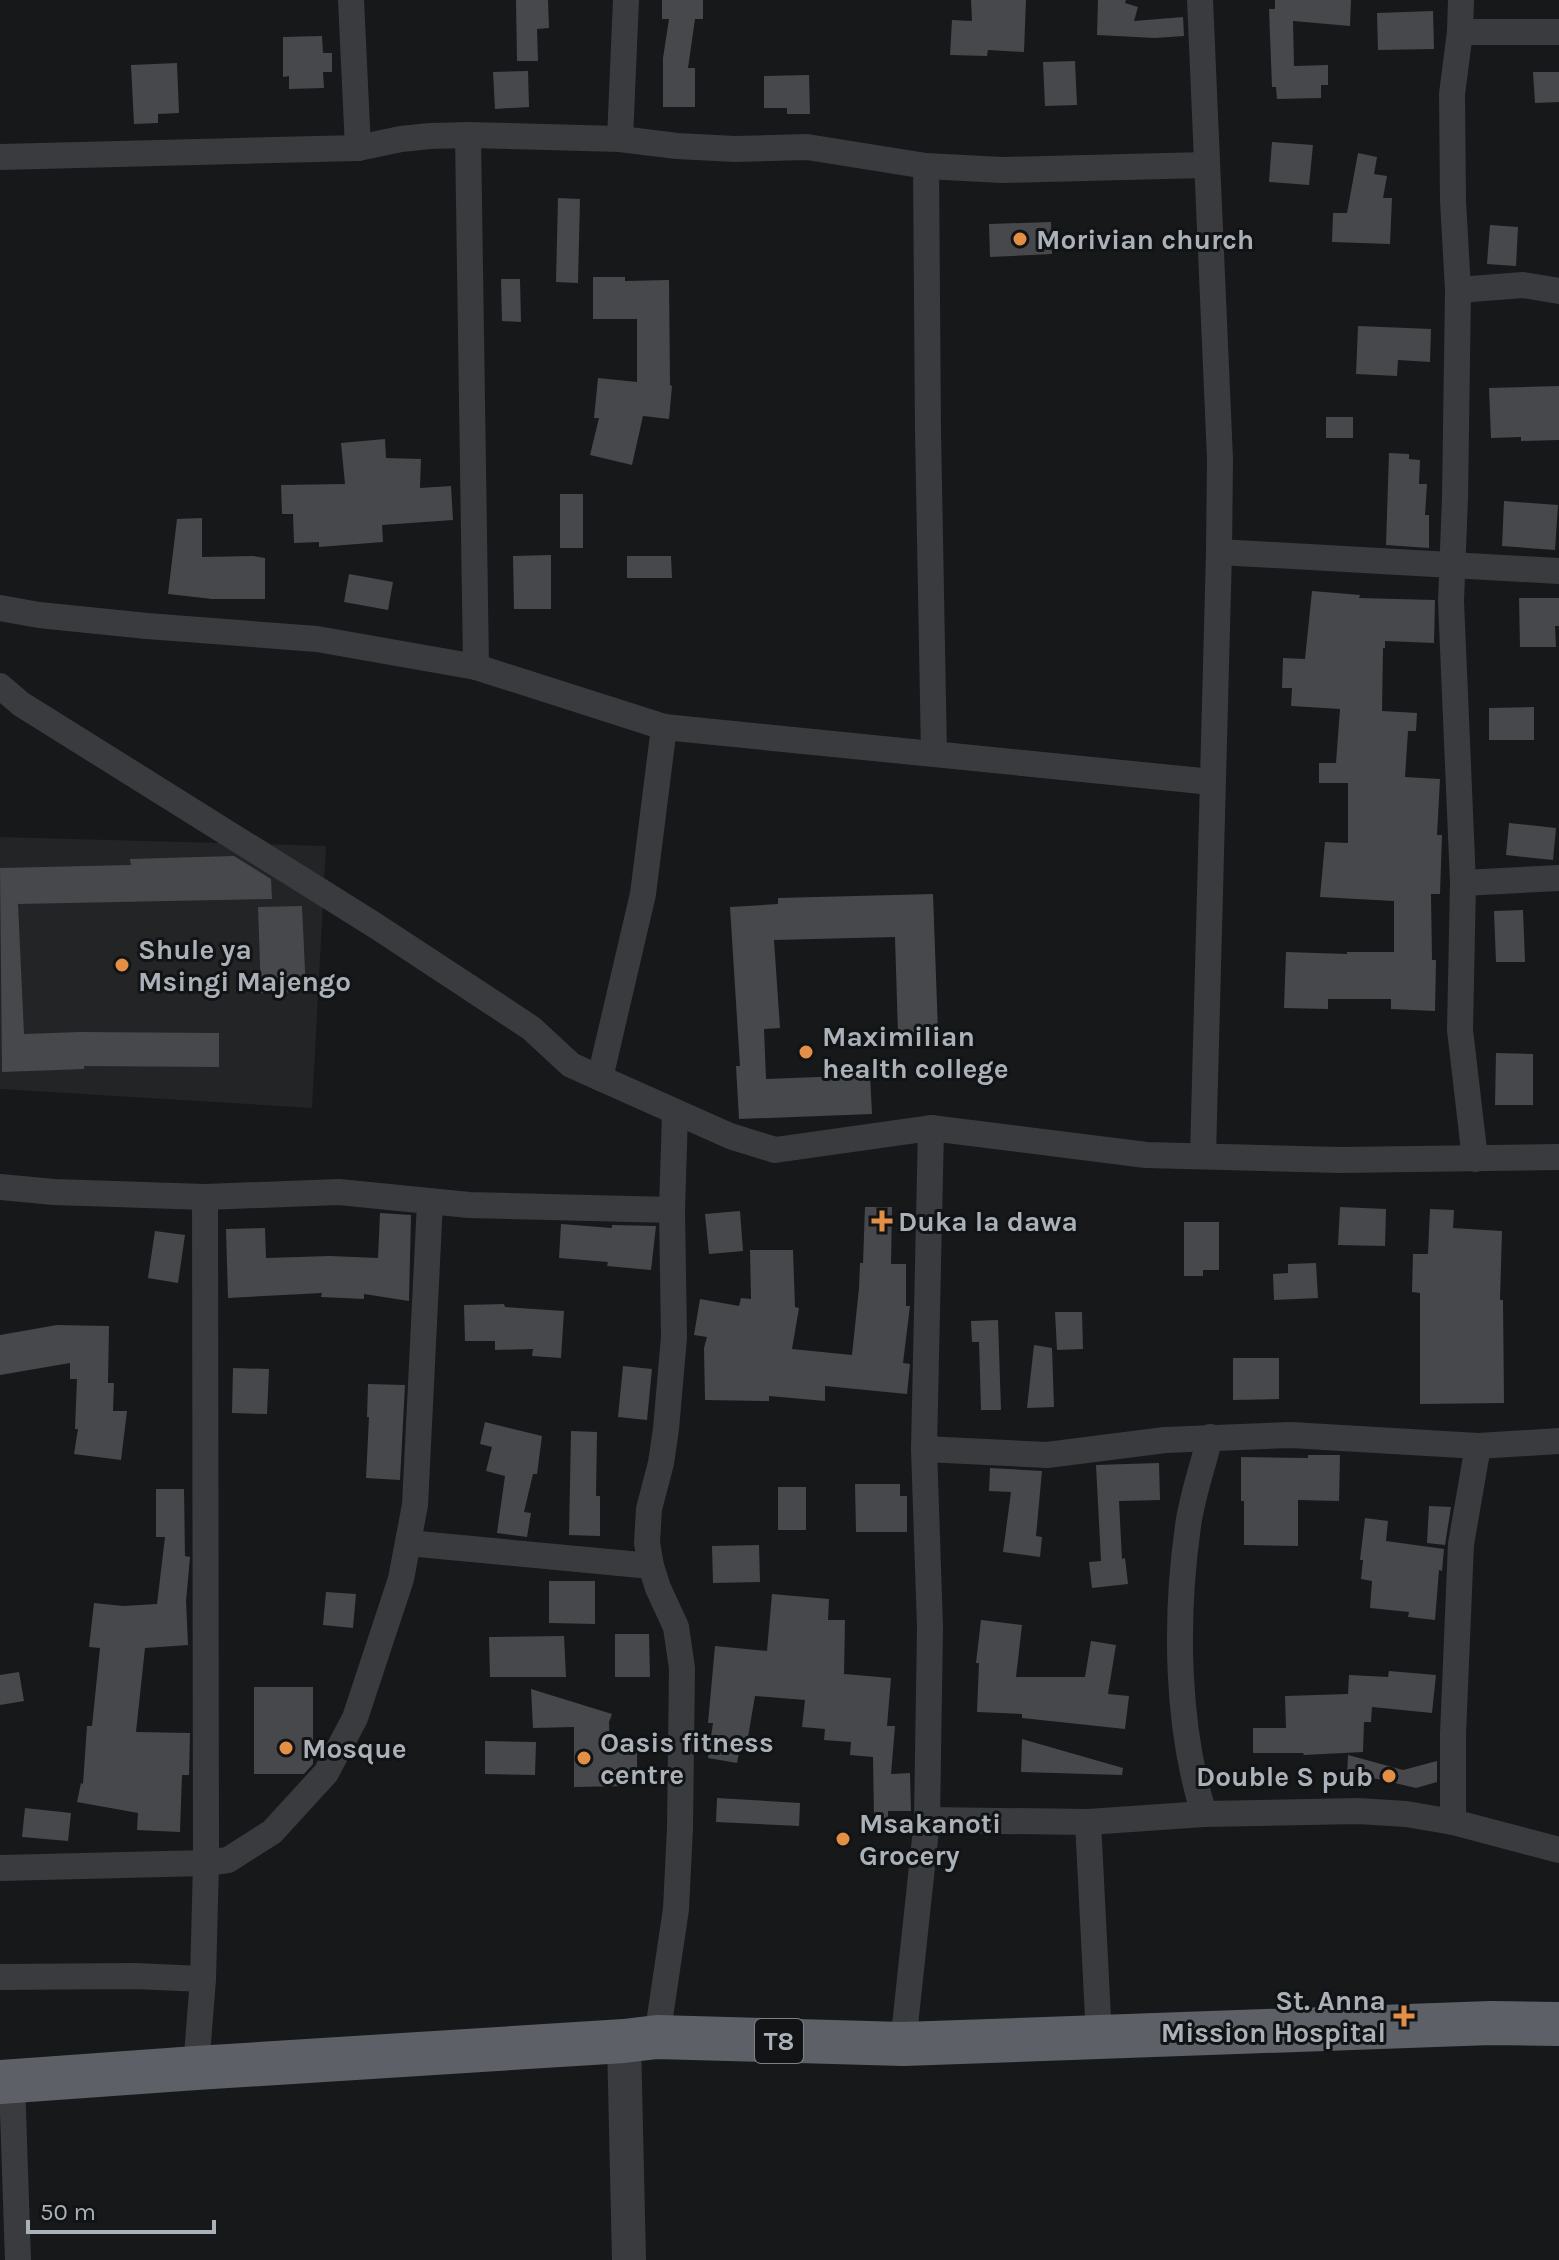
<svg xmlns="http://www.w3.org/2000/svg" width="1559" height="2260" viewBox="0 0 1559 2260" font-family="Karla,sans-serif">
<rect width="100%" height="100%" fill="#171819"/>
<!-- built -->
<path fill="#232426" d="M0,837L326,846L312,1108L0,1089Z"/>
<!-- building -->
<g fill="#46484c">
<path d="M516,0H548L549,28L537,29L538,61H517Z"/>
<path d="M662,0H703V19H695L688,68H695V107H663V58L669,19H662Z"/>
<path d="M971,0H1026L1024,52L988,50L987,56L950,55L952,20L972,21Z"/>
<path d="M1098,0H1126L1125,3L1138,7L1134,21L1183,17L1184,36L1155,38L1097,35Z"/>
<path d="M1275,0H1351L1350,26L1293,21L1294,66L1328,65V85H1321V98L1277,99L1276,87H1272L1269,9H1275Z"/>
<path d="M1433,11L1434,49L1378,50L1377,13Z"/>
<path d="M322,36L323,53H332V72H323L324,88L289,89V76L283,77V37Z"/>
<path d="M1075,61L1077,105L1045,106L1043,62Z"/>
<path d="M177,63L179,113L158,114V123L134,124L131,65Z"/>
<path d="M528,71L529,107L495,109L493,72Z"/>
<path d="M1533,72H1559V102L1535,103Z"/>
<path d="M809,75L810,114H787V108H764V76Z"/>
<path d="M1272,142L1313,145L1309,185L1269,182Z"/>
<path d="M1358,153L1377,157L1374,174L1387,176L1383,198H1392L1390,244L1332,242L1333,213H1347Z"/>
<path d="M558,198L580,199L578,283L556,282Z"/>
<path d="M1051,222L1052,254L990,257L989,224Z"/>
<path d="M1490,225L1518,227L1516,266L1487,264Z"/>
<path d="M593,277H625V281L669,280L670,385L672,386L669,419L643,416L632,465L590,455L599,418H594L598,378L637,382V319H593Z"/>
<path d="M501,279H520L521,322L502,321Z"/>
<path d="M1358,326L1431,329L1430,362L1398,360L1397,376L1356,374Z"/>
<path d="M1559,386V440L1521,441V437L1491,438L1489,388Z"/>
<rect x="1326" y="417" width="27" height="21"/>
<path d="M385,439L386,458L421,459L420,488L451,486L453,520L382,525L383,542L319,547V542L294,543L293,514H282L281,485L345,484L341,443Z"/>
<path d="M1389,453L1409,454V459L1420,460L1419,484H1427L1425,515H1429V548L1386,545Z"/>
<rect x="560" y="494" width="23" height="54"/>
<path d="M1504,501L1558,505L1555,550L1502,546Z"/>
<path d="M202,518V557L253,556L265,558V599H212L168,594L177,519Z"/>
<path d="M551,555V609H514L513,556Z"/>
<path d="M627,556H671L672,578H627Z"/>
<path d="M349,574L393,582L388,610L344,602Z"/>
<path d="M1312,591L1360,595L1359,598L1435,600L1434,643L1385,641V648H1383L1382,711L1417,713L1416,731H1408L1405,777L1440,779L1437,835H1442L1440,894H1431L1432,960H1436L1435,1011L1391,1009V999H1328V1009L1284,1008L1286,952L1347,954V952H1394V901L1320,897L1325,842L1348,843V783H1319V763H1336L1340,709L1291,706L1292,688H1282L1283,658L1305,659Z"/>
<path d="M1519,598H1559V626H1555L1556,647H1520Z"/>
<path d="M1534,707V740H1489V708Z"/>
<path d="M1509,823L1556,828L1553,860L1506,855Z"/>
<path d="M234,856L271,879L272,899L18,904L24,1034L80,1032L219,1033V1067L84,1066V1069L2,1072L0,868L131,865L130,859Z"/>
<path d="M933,894L938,1032L898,1033L895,937L774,940L780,1028L764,1029L766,1079L870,1075L872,1114L739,1119L736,1066H740L730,907L778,904V898Z"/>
<path d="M302,906L306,992L261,993L258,907Z"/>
<path d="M1523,910L1525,962H1496L1494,911Z"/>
<path d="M1496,1053L1533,1054V1105H1495Z"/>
<path d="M865,1207H892L891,1264H906V1306H910L903,1363L910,1364L907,1394L825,1386V1401L769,1396V1401L705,1400L704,1348L707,1337L694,1335L700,1299L739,1306L741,1298L751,1299L750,1250H793L795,1307L799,1308L792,1349L852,1355L859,1288L860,1263H863Z"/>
<path d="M1340,1207L1386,1209L1385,1246L1338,1245Z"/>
<path d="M1430,1209L1454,1210L1453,1228L1502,1231L1500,1300H1503L1504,1403L1420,1404V1293L1412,1292L1413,1254H1428Z"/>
<path d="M740,1211L743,1251L709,1254L705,1214Z"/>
<path d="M380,1213L411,1215L409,1301L364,1294V1299L321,1297L322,1293L228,1298L226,1229L265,1228L266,1258L330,1256L378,1258Z"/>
<path d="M1184,1222H1219V1270H1203V1276H1184Z"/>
<path d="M561,1224L612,1228V1225L656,1226L651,1270L607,1266L608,1262L559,1258Z"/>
<path d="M155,1231L185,1235L178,1283L148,1278Z"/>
<path d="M1316,1263L1318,1298L1274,1300L1273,1274L1288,1273V1264Z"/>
<path d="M504,1304L505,1307L564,1311L561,1358L532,1356L533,1349L495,1350V1341H465L464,1305Z"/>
<path d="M1055,1312H1082L1083,1349L1057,1350Z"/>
<path d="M998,1320L1001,1410H981L979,1342H972L971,1321Z"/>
<path d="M57,1325L109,1326L108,1383H114L113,1411H127L121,1460L74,1454L78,1429H75L77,1379H70V1363L0,1375V1335Z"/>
<path d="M1034,1345L1052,1348L1054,1407L1027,1408Z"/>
<path d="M1233,1358H1279V1399L1233,1400Z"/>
<path d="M623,1366L652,1369L647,1420L618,1417Z"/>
<path d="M233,1368L269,1369L267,1414L232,1413Z"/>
<path d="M368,1384L405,1385L400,1480L366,1478L369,1417H367Z"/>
<path d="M485,1422L542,1436L537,1474H533L524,1512L531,1513L527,1537L497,1533L505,1476L486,1471L492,1447L480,1444Z"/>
<path d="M571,1431L597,1432L596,1496H600V1536L569,1535Z"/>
<path d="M1308,1455H1340L1339,1501L1298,1500V1546L1244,1545V1501H1241V1457L1308,1458Z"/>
<path d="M1159,1463L1160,1500L1119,1501L1122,1559L1125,1558L1128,1584L1092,1588L1089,1562L1101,1561L1096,1465Z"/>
<path d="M990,1468L1042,1471L1036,1536L1042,1537L1040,1557L1003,1552L1011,1492L989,1491Z"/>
<path d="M855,1484H900V1496H907V1532H856Z"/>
<rect x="778" y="1487" width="28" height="43"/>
<path d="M156,1489H184L185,1556L190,1557L186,1601L188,1645L145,1648L136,1732L190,1733L189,1775H182L180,1832L137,1830L138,1813L77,1802L81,1783L83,1784L87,1726H92L100,1648L89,1647L94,1603L123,1606L157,1604L165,1537H156Z"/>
<path d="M1429,1506L1451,1507L1445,1545L1427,1543Z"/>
<path d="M1365,1518L1388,1521L1386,1541L1444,1549L1442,1571L1439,1570L1435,1620L1408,1617L1409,1612L1370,1608L1372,1581L1361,1579L1363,1560H1360Z"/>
<path d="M759,1545L760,1582L713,1583L712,1546Z"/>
<path d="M549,1581H595V1624L549,1623Z"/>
<path d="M326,1592L356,1594L353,1628L323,1625Z"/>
<path d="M772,1594L829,1599L828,1620H845L844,1674L891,1678L887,1726H895L891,1774L910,1773L911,1811H888V1818H874L873,1757L850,1755L851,1742L824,1740L825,1729L802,1727L805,1700L755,1696L747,1743L741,1742L737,1763L708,1758L713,1723H708L715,1646L767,1651Z"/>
<path d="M981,1620L1022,1625L1016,1677H1085L1091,1641L1116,1645L1108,1694L1129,1696L1125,1729L1022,1718V1714L977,1712L979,1663H976Z"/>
<path d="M615,1634H649L650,1677H615Z"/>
<path d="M564,1636L566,1677H490L489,1637Z"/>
<path d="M1389,1671L1436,1675L1432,1713L1372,1707L1371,1722H1364L1363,1752L1304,1755L1303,1753H1253V1728H1286L1285,1696L1348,1694L1349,1675L1388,1677Z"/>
<path d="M19,1672L24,1701L0,1705V1675Z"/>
<path d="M254,1687H313V1764L304,1774H254Z"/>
<path d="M531,1689L612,1714L609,1722L610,1748L637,1749V1775H627L628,1786L574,1787V1727L533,1728Z"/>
<path d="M1022,1739L1123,1768L1122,1775L1021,1772Z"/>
<path d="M485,1741L536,1742L535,1775L485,1774Z"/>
<path d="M1348,1755L1403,1770L1437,1761V1782L1416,1788L1378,1779L1347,1777Z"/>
<path d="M717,1798L800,1803L799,1826L716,1822Z"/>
<path d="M25,1808L71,1813L68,1841L22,1837Z"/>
</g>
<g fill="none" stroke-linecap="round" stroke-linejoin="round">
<!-- minor -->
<g stroke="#393b3e" stroke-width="26">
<path d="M351,0L358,148L401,139L430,136L468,135L620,139L677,146L735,149L807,147L926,166L1002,170L1205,165"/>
<path d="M1200,0L1220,459L1219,552L1203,1156"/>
<path d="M1461,0L1460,32L1452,94L1453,201L1458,290L1455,498L1451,601L1463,883L1460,1030L1475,1159"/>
<path d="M1460,32H1559"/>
<path d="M468,135L476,667L664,727L1212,782"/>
<path d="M620,139L626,0"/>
<path d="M0,157L358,148"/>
<path d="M926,166L928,431L934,754"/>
<path d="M1458,290L1523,285L1559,291"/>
<path d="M1219,552L1559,571"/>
<path d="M0,608L39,615L147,626L317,639L476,667"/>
<path d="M0,686L21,704L376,926L531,1028L571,1065L730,1136L775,1150L931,1128L1146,1155L1340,1160L1559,1157"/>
<path d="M1463,883L1559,878"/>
<path d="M600,1078L643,894L664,727"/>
<path d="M0,1187L54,1192L205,1197L339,1192L469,1205L672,1210"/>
<path d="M924,1449L1047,1455L1165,1440L1291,1435L1478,1446L1559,1441"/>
<path d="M408,1543L651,1566"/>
<path d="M1204,1814C1176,1725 1175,1618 1188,1526C1192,1496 1203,1466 1210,1437"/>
<path d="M927,1820L1088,1822L1204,1814L1358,1811L1406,1814L1453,1822L1559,1850"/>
<path d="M1088,1822L1099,2037"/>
<path d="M1453,1822V1734L1461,1544L1478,1446"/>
<path d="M0,1868L206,1863L228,1860L272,1832L326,1773L355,1718L401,1579L415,1505L430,1202"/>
<path d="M0,1977L134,1976L203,1979"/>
<path d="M657,2037L676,1909L680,1828L682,1668L676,1627L658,1588L651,1566L647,1543L649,1509L661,1463L666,1429L674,1337L672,1210L675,1113"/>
<path d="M903,2044L927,1820L930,1627L924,1449L931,1128"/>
<path d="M196,2068L203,1979L206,1863L205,1197"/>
<path d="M12,2082L18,2260"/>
</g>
<!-- tertiary -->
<path stroke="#393b3e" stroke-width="34" d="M624,2041L629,2260"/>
<!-- trunk -->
<path stroke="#5d6066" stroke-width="44" d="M0,2082L196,2068L624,2041L657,2037L903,2044L1491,2023L1559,2024"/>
</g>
<!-- markers -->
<g fill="#e38f46" stroke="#121314" stroke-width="3">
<circle cx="1020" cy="239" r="8"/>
<circle cx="122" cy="965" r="8"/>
<circle cx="806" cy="1052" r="8"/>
<path d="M878 1209h8v8h8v8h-8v8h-8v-8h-8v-8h8z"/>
<circle cx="286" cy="1748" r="8"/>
<circle cx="584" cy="1758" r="8"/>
<circle cx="1389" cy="1776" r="8"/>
<circle cx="843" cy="1839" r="8"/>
<path d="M1400 2004h8v8h8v8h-8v8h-8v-8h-8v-8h8z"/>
</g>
<g text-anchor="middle" stroke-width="6" stroke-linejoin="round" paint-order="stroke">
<!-- shield labels -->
<rect fill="#121314" stroke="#7d8287" stroke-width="2" x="755" y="2019" width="48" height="44" rx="6"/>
<g font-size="26" font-weight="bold" fill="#abb1b8">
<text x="779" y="2050">T8</text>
</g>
<!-- poi labels -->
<g font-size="28" font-weight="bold" fill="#abb1b8" stroke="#121314" text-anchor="start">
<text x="1036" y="249">Morivian church</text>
<text x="138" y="959">Shule ya<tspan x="138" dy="32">Msingi Majengo</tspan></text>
<text x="822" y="1046">Maximilian<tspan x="822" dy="32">health college</tspan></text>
<text x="898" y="1231">Duka la dawa</text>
<text x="600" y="1752">Oasis fitness<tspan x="600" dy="32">centre</tspan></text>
<text x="302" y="1758">Mosque</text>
<text x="1373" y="1786" text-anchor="end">Double S pub</text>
<text x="859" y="1833">Msakanoti<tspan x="859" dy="32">Grocery</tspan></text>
<text x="1386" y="2010" text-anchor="end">St. Anna<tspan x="1386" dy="32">Mission Hospital</tspan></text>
</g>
</g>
<!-- scale -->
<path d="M28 2220v12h186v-12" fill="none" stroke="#abb1b8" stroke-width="4"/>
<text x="40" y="2220" font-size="24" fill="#abb1b8" stroke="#121314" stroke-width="6" paint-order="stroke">50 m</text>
</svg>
